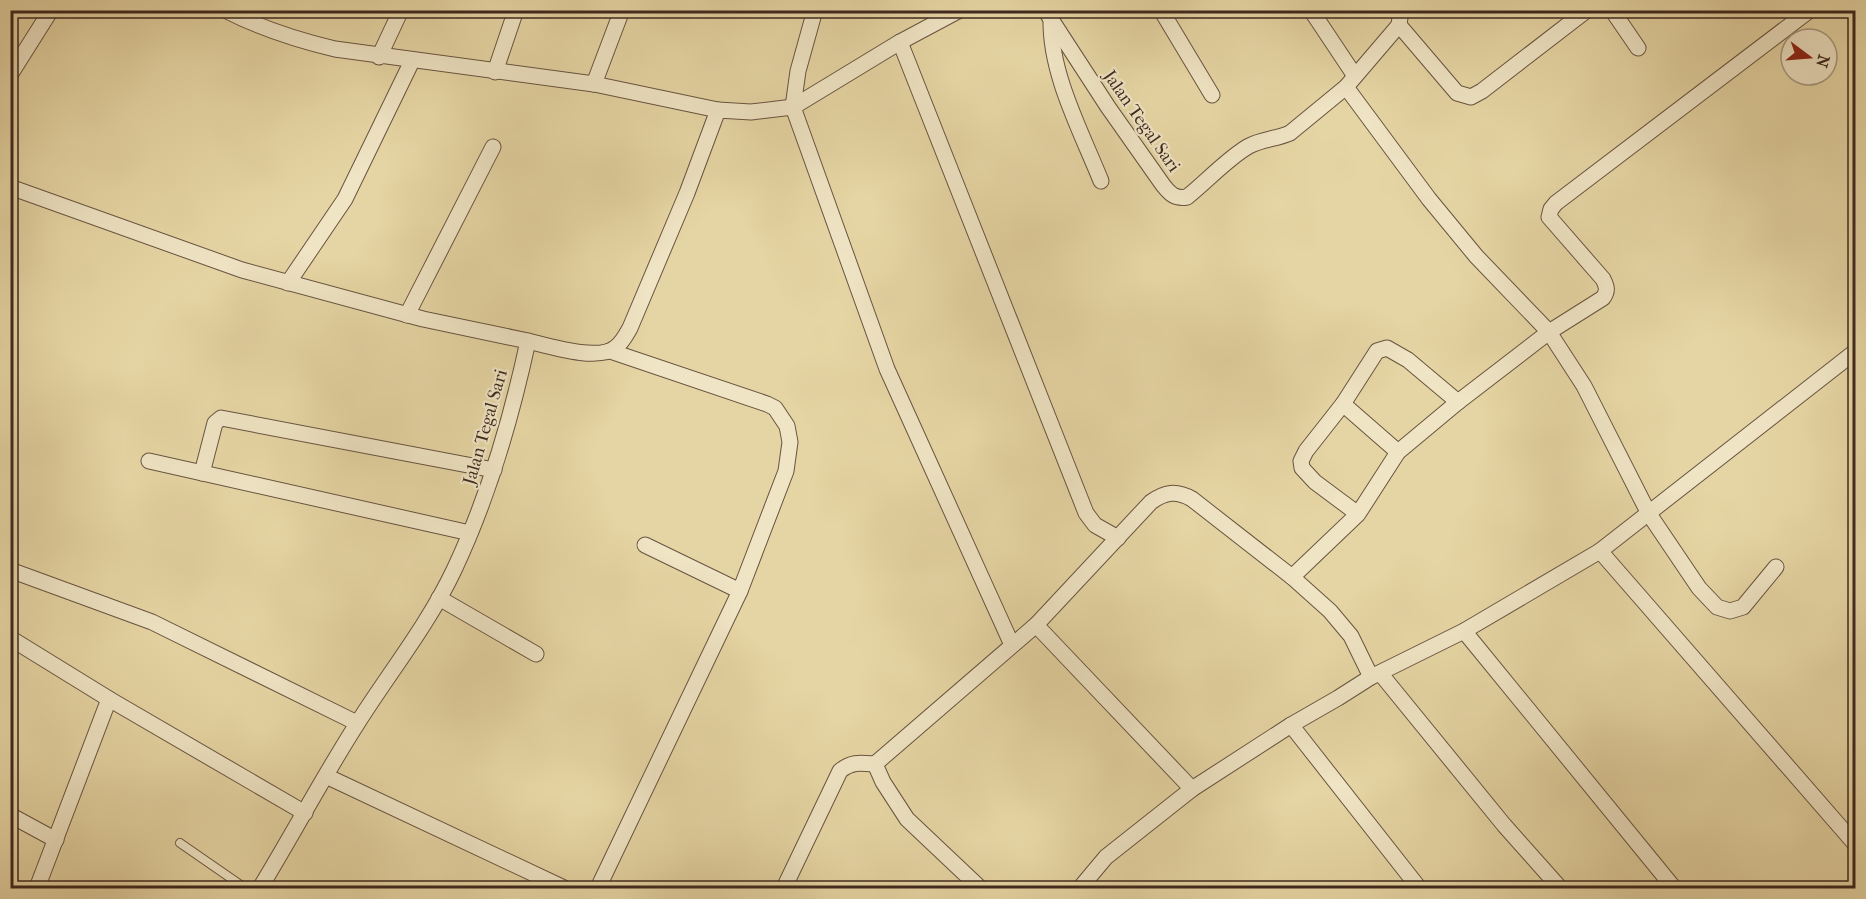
<svg xmlns="http://www.w3.org/2000/svg" width="1866" height="899" viewBox="0 0 1866 899" font-family="'IM FELL French Canon',serif">
<rect width="100%" height="100%" fill="#e6d5a4"/>
<filter id="stains"><feTurbulence type="fractalNoise" baseFrequency=".00333" numOctaves="4"/><feColorMatrix values="0 0 0 0 .2 0 0 0 0 .09 0 0 0 0 .02 0 0 0 .5 -.17"/></filter>
<radialGradient id="worn" r=".72"><stop offset=".6" stop-color="#630" stop-opacity="0"/><stop offset="1" stop-color="#630" stop-opacity=".3"/></radialGradient>
<g fill="none" stroke-linecap="round" stroke-linejoin="round">
<!-- service casing -->
<g stroke="#685440" stroke-width="10">
<path id="service" d="M180,843L245,888"/>
</g>
<!-- minor casing -->
<g stroke="#685440" stroke-width="17">
<g id="minor">
<path d="M225,10C260,28 297,40 335,49L594,84L718,110"/>
<path d="M815,10L798,71L793,107L887,369L1012,645"/>
<path d="M1045,10L1108,107L1163,185C1170,194 1175,199 1187,197C1206,182 1229,157 1249,146C1262,139 1277,139 1290,133L1346,87L1399,25L1401,10"/>
<path d="M1161,10L1212,95"/>
<path d="M1311,10L1355,76"/>
<path d="M1612,10L1638,48"/>
<path d="M1051,20C1050,74 1081,131 1101,181"/>
<path d="M1399,25L1457,93L1471,97L1482,91L1587,10"/>
<path d="M900,42L1086,513L1095,525L1118,538"/>
<path d="M379,57L401,10"/>
<path d="M495,72L516,10"/>
<path d="M10,75L51,10"/>
<path d="M594,84L622,10"/>
<path d="M1346,87L1429,199L1476,256L1549,332L1584,386L1649,514L1699,588L1717,607L1730,611L1743,607L1776,567"/>
<path d="M10,187L242,270L423,319L528,341"/>
<path d="M288,283L345,199L412,61"/>
<path d="M407,315L493,147"/>
<path d="M1458,402L1549,332L1603,298C1608,291 1607,287 1603,279L1549,217L1551,209L1556,203L1810,10"/>
<path d="M1343,404L1398,452"/>
<path d="M149,461L470,533"/>
<path d="M202,473L215,423L221,418L494,470"/>
<path d="M645,545L740,591"/>
<path d="M1600,551L1856,845"/>
<path d="M10,570L152,622L357,723"/>
<path d="M1292,577L1358,514L1398,452L1458,402L1408,360L1387,348L1377,351L1343,404L1306,451L1301,461L1302,468L1315,482L1358,514"/>
<path d="M439,598L536,654"/>
<path d="M1036,625L1192,789"/>
<path d="M1464,631L1674,888"/>
<path d="M10,638L109,699L305,813"/>
<path d="M1380,673L1504,825L1560,888"/>
<path d="M1291,725L1419,888"/>
<path d="M326,776L564,888"/>
<path d="M10,815L56,840"/>
<path d="M37,888L109,699"/>
<path d="M260,888C293,834 323,777 357,724C389,673 428,625 454,570C489,496 511,420 528,341C549,346 599,362 616,347C622,343 626,335 630,328L687,193L718,110L751,112L793,107L900,42L960,10"/>
<path d="M598,888L740,591L786,471L790,442L787,426L775,408L767,404L610,351"/>
<path d="M784,888L840,771C852,761 861,763 875,764"/>
<path d="M980,888L907,819L883,782L875,764L1036,625L1151,502C1165,492 1176,490 1192,499L1292,577L1330,611L1351,636L1371,677"/>
<path d="M1080,888L1106,857L1192,789L1291,725L1338,698L1371,677L1464,631L1600,551L1856,351"/>
</g>
</g>
<!-- service -->
<use href="#service" stroke="#efe4c4" stroke-width="8"/>
<!-- minor -->
<use href="#minor" stroke="#efe4c4" stroke-width="15"/>
</g>
<g text-anchor="middle" stroke-width="4.5" stroke-linejoin="round" paint-order="stroke">
<!-- street labels -->
<g font-size="18" fill="#3e291f" stroke="#efe4c4">
<text transform="translate(1142 121) rotate(55)" y="6">Jalan Tegal Sari</text>
<text transform="translate(485 427) rotate(-74)" y="6">Jalan Tegal Sari</text>
</g>
</g>
<!-- margin -->
<rect width="1866" height="899" fill="none" stroke="#e6d5a4" stroke-width="36"/>
<rect x="12" y="12" width="1842" height="875" fill="none" stroke="#3e291f" stroke-width="3"/>
<rect x="18" y="18" width="1830" height="863" fill="none" stroke="#3e291f" stroke-width="1.5"/>
<!-- north arrow -->
<g transform="translate(1809 57) rotate(106)"><circle r="28" fill="#efe4c4" stroke="#a89982" stroke-width="1.5"/>
<path d="M0-4.5L10 22L0 15L-10 22Z" fill="#8f2418"/>
<text y="-9" font-size="16" font-weight="bold" text-anchor="middle" fill="#3e291f">N</text>
</g>
<rect width="100%" height="100%" filter="url(#stains)"/>
<rect width="100%" height="100%" fill="url(#worn)"/>
</svg>
